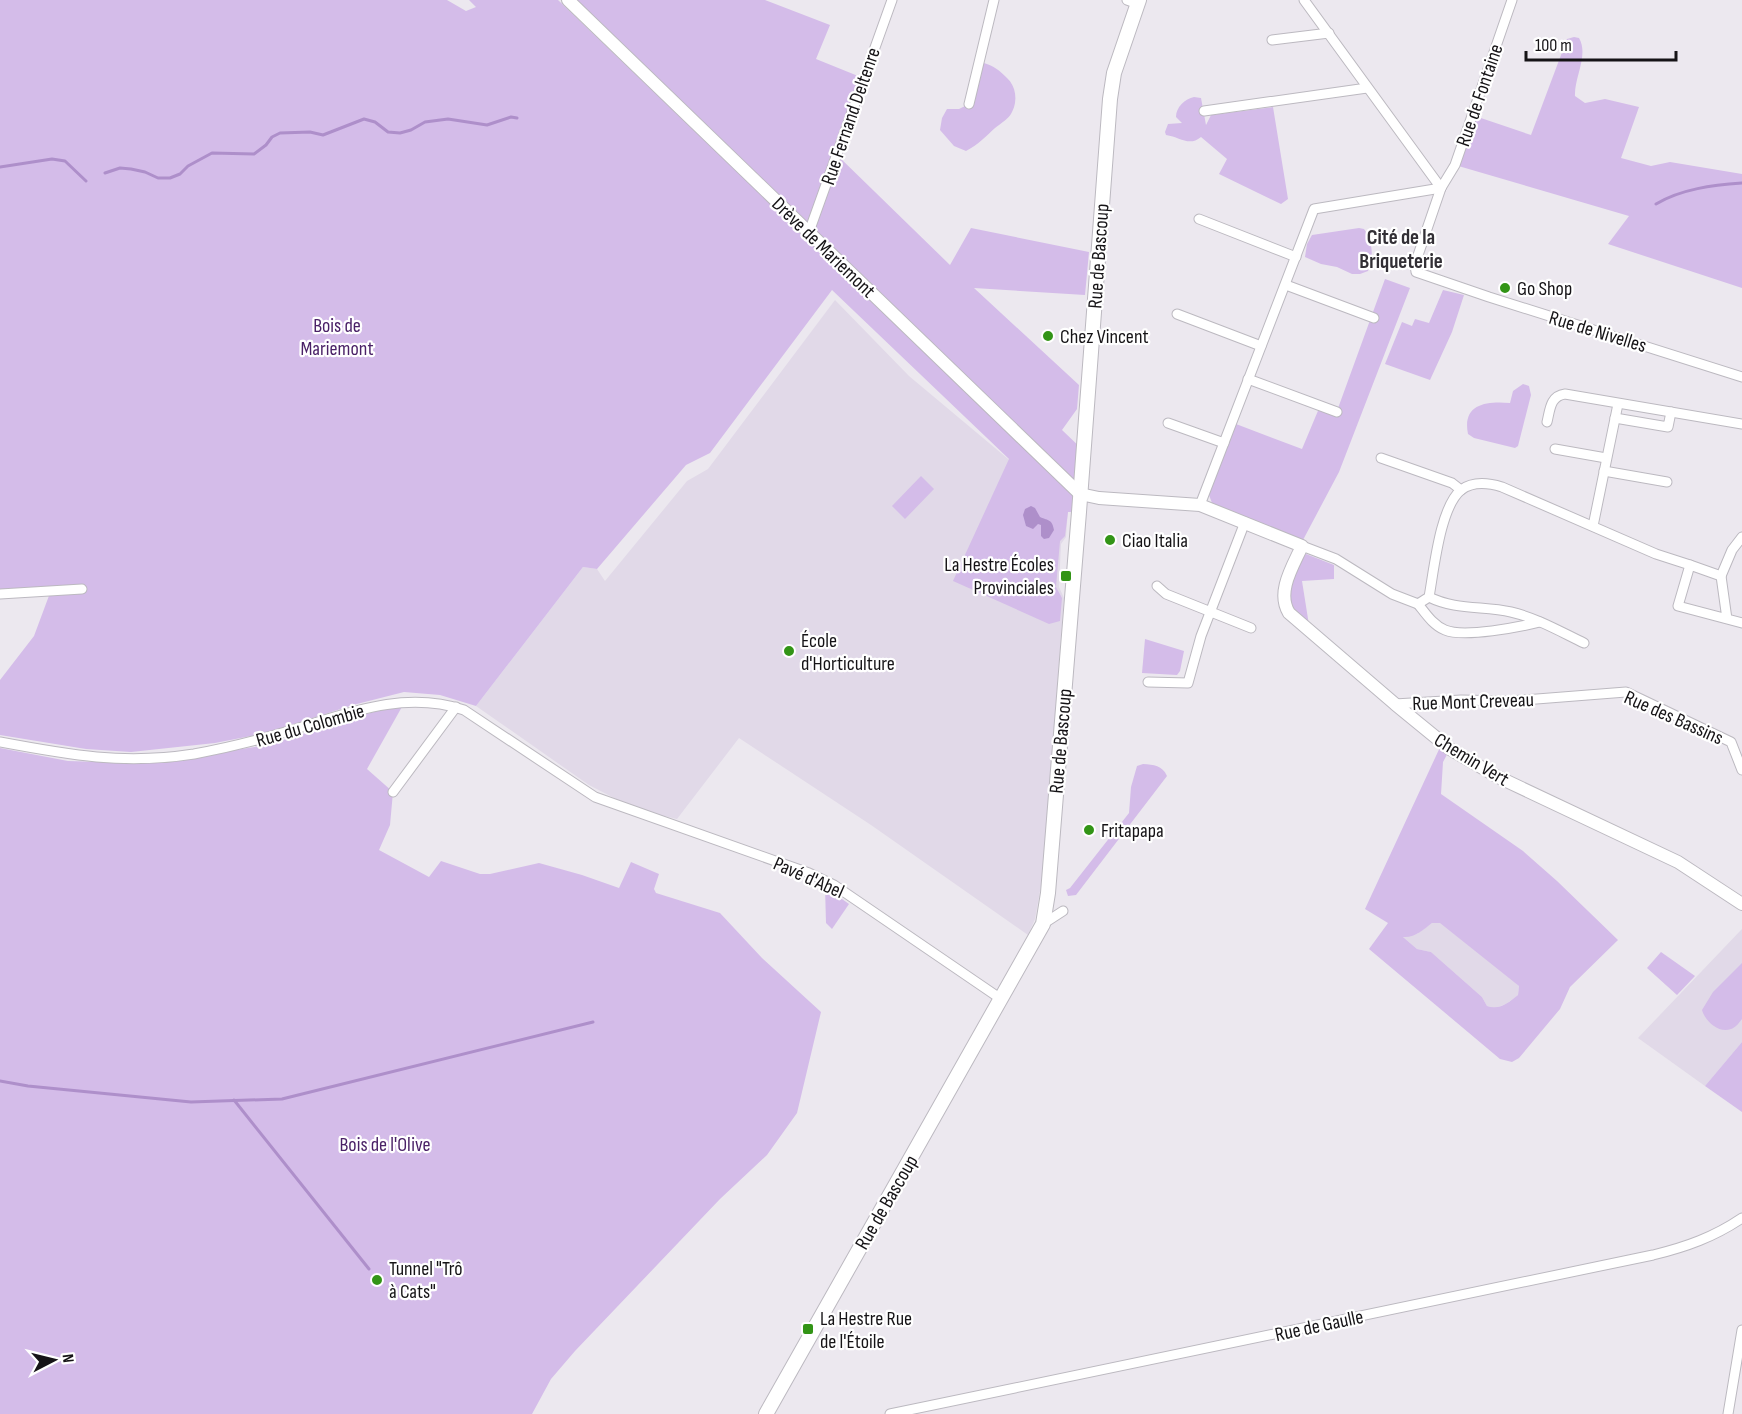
<svg xmlns="http://www.w3.org/2000/svg" width="1742" height="1414" viewBox="0 0 1742 1414" font-family="'Sofia Sans Condensed',sans-serif">
<rect width="100%" height="100%" fill="#ece8ef"/>
<!-- built -->
<g fill="#e1d9e8">
<path d="M835,300L909,376L1068,509L1066,537L1061,544L1059,587L1064,598L1042,880L1035,919L1028,935L871,825L739,738L677,819L656,814L616,799L589,785L476,706L583,567L597,569L605,581L687,481L708,469Z"/>
<path d="M1440,922L1504,972L1519,986L1518,995L1506,1004L1495,1008L1487,1006L1482,997L1431,952L1417,949L1402,936L1417,934L1432,923Z"/>
<path d="M1742,929V1042L1705,1086L1638,1038Z"/>
</g>
<!-- green -->
<g fill="#d4bce9" fill-rule="evenodd">
<path d="M0,0H447L466,11L476,7L469,0H558L807,239L568,0H765L830,25L816,59L863,78L837,155L950,265L971,228L1089,252L1085,295L974,288L1079,385L1077,409L1062,430L1084,451L1079,512H1068L1065,536L1060,541L1056,587L1062,598L1060,621L1049,624L953,581L1009,459L832,290L710,453L686,465L597,569L583,567L476,706L440,695L404,692L353,705L266,733L215,743L131,752L86,749L0,735V680L34,636L50,593L0,597Z"/>
<path d="M1574,37L1579,38C1589,55 1574,78 1575,96L1585,103L1605,99L1639,107L1621,158L1651,166L1670,162L1742,174V288L1608,244L1629,216L1455,165L1472,115L1531,135L1567,39Z"/>
<path d="M984,63C994,66 999,70 1007,78C1016,86 1018,101 1012,112C1009,119 1001,123 995,128C986,136 978,145 966,151L954,146L940,130L942,118L947,109H959L969,104L979,65Z"/>
<path d="M1194,97L1201,98L1206,125L1211,115L1273,107L1288,199L1281,204L1219,174L1227,159L1201,137C1189,147 1180,137 1166,135L1165,132L1168,124L1182,123L1176,117C1176,107 1185,99 1194,97Z"/>
<path d="M1359,228L1364,229C1373,241 1374,258 1368,271L1360,274H1352L1337,267L1321,264L1305,257L1307,244L1312,235Z"/>
<path d="M1385,279L1410,288L1339,472L1303,540L1212,503L1209,495L1236,424L1302,449L1320,406L1337,411Z"/>
<path d="M1443,290L1464,295L1452,332L1430,380L1385,364L1402,322L1412,326L1415,319L1429,323Z"/>
<path d="M1523,384L1529,386L1531,395L1518,446L1515,448L1474,438L1468,434C1462,404 1486,401 1510,403L1513,391Z"/>
<path d="M921,476L934,489L905,519L892,506Z"/>
<path d="M1306,554L1334,565V579L1302,581L1309,625L1291,608L1289,588L1303,555Z"/>
<path d="M1145,639L1184,651L1180,671L1177,675L1142,673Z"/>
<path d="M403,705L367,769L393,792L390,825L379,850L429,877L441,861L480,874H490L539,863L582,875L619,888L631,862L659,874L654,889L656,893L720,913L762,958L821,1012L797,1113L767,1155L720,1199L575,1351L551,1379L532,1414H0V748L68,761L134,763L185,758L267,745L377,711Z"/>
<path d="M1442,743L1450,749L1443,762L1441,794L1523,851L1557,881L1618,940L1570,987L1560,1009L1519,1058L1512,1062L1500,1059L1369,949L1388,923L1365,909ZM1432,923H1440L1519,986L1518,995C1508,1003 1500,1010 1487,1006L1482,997L1431,952L1417,949L1403,937C1415,938 1423,930 1432,923Z"/>
<path d="M1143,764C1154,765 1162,765 1167,776L1076,895L1068,896L1066,890L1070,888L1129,813L1131,787L1137,766Z"/>
<path d="M825,887L849,904L832,929L826,923Z"/>
<path d="M1661,952L1695,976L1677,995L1647,968Z"/>
<path d="M1742,963V1019C1739,1023 1735,1028 1731,1029C1719,1034 1705,1021 1702,1010L1713,992Z"/>
<path d="M1742,1042V1112L1705,1086Z"/>
</g>
<!-- water -->
<path fill="#ae8fca" d="M1031,506L1035,508L1040,517C1049,521 1052,519 1054,530L1049,538L1044,539L1041,536V525L1038,524L1033,529L1026,526L1023,515L1025,509Z"/>
<g fill="none" stroke-linecap="round" stroke-linejoin="round">
<!-- stream -->
<g stroke="#ae8fca" stroke-width="3">
<path d="M0,167L52,159L65,161L86,181"/>
<path d="M105,173L120,168L131,169L145,172L158,178H170L180,174L188,166L212,153L254,154L266,145L272,137L280,133L310,132L323,135L364,119L375,122L388,132L400,133L411,130L425,122L448,119L487,125L511,117L517,118"/>
<path d="M1656,204C1681,189 1713,185 1742,183"/>
<path d="M0,1081L28,1086L191,1102L282,1099L593,1022"/>
<path d="M234,1100L369,1269"/>
</g>
<!-- minor casing -->
<g stroke="#bcb9c0" stroke-width="11">
<g id="minor">
<path d="M1127,0L1138,4"/>
<path d="M1304,0L1441,188"/>
<path d="M1512,0L1455,165L1441,188L1415,264L1416,272L1489,297L1742,377"/>
<path d="M1272,40L1329,33"/>
<path d="M969,104L994,0"/>
<path d="M1204,111L1367,88"/>
<path d="M1199,219L1296,257"/>
<path d="M809,232L892,0"/>
<path d="M1286,285L1374,318"/>
<path d="M1177,314L1261,346"/>
<path d="M1248,379L1337,412"/>
<path d="M1615,418L1668,427L1671,412"/>
<path d="M1547,422C1550,410 1550,396 1565,394L1742,424"/>
<path d="M1168,423L1224,443"/>
<path d="M1555,449L1606,458"/>
<path d="M1381,458L1452,483L1461,490"/>
<path d="M1604,471L1667,482"/>
<path d="M1200,505L1314,209L1441,188"/>
<path d="M1593,526L1618,404"/>
<path d="M1302,546L1336,559L1392,594L1418,604L1429,597C1434,570 1440,507 1461,490C1473,481 1489,483 1502,487L1656,554L1690,565"/>
<path d="M1721,576L1732,550L1742,537"/>
<path d="M1157,586L1166,594L1251,628"/>
<path d="M0,594L82,589"/>
<path d="M1429,597C1455,610 1483,606 1511,612C1537,618 1561,632 1584,643"/>
<path d="M1418,604C1426,614 1433,625 1445,630C1464,638 1520,627 1540,622"/>
<path d="M1727,619L1721,576L1690,565L1678,606L1742,623"/>
<path d="M1148,682L1188,683L1201,636L1245,522"/>
<path d="M1395,704L1461,700L1510,701L1626,692L1731,742L1742,770"/>
<path d="M0,742C69,755 124,765 194,754C227,748 259,740 292,730C348,713 405,690 464,710L595,797L809,873L834,885L1001,999"/>
<path d="M393,792L456,707"/>
<path d="M1043,924L1063,911"/>
<path d="M890,1414L1653,1255C1686,1247 1714,1237 1742,1218"/>
<path d="M1728,1414L1742,1330"/>
</g>
</g>
<!-- tertiary casing -->
<g stroke="#bcb9c0" stroke-width="14">
<path id="tertiary" d="M568,0L1080,494L1099,498L1200,505L1302,546C1293,566 1276,592 1289,613L1395,704L1450,749L1498,777L1678,862L1742,904"/>
</g>
<!-- secondary casing -->
<g stroke="#bcb9c0" stroke-width="16">
<path id="secondary" d="M766,1414L1043,924L1048,893L1079,512L1110,99L1114,73L1139,0"/>
</g>
<!-- minor -->
<use href="#minor" stroke="#fff" stroke-width="9"/>
<!-- tertiary -->
<use href="#tertiary" stroke="#fff" stroke-width="12"/>
<!-- secondary -->
<use href="#secondary" stroke="#fff" stroke-width="14"/>
</g>
<!-- markers -->
<g fill="#329416" stroke="#fff" stroke-width="2">
<circle cx="1505" cy="288" r="6"/>
<circle cx="1048" cy="336" r="6"/>
<circle cx="1110" cy="540" r="6"/>
<rect x="1060" y="570" width="12" height="12" rx="3"/>
<circle cx="789" cy="651" r="6"/>
<circle cx="1089" cy="830" r="6"/>
<circle cx="377" cy="1280" r="6"/>
<rect x="802" y="1323" width="12" height="12" rx="3"/>
</g>
<g text-anchor="middle" stroke-width="4.5" stroke-linejoin="round" paint-order="stroke">
<!-- street labels -->
<g font-size="20" fill="#151316" stroke="#fff">
<text transform="translate(1479 95) rotate(-71)" y="7">Rue de Fontaine</text>
<text transform="translate(850 116) rotate(-71)" y="7">Rue Fernand Deltenre</text>
<text transform="translate(824 247) rotate(44)" y="7">Drève de Mariemont</text>
<text transform="translate(1098 256) rotate(-86)" y="7">Rue de Bascoup</text>
<text transform="translate(1598 331) rotate(17)" y="7">Rue de Nivelles</text>
<text transform="translate(1473 701) rotate(-2)" y="7">Rue Mont Creveau</text>
<text transform="translate(1674 717) rotate(24)" y="7">Rue des Bassins</text>
<text transform="translate(310 725) rotate(-16)" y="7">Rue du Colombie</text>
<text transform="translate(1060 741) rotate(-85)" y="7">Rue de Bascoup</text>
<text transform="translate(1472 759) rotate(31)" y="7">Chemin Vert</text>
<text transform="translate(809 877) rotate(24)" y="7">Pavé d'Abel</text>
<text transform="translate(886 1202) rotate(-60)" y="7">Rue de Bascoup</text>
<text transform="translate(1319 1325) rotate(-12)" y="7">Rue de Gaulle</text>
</g>
<!-- poi labels -->
<g font-size="20" fill="#151316" stroke="#fff" text-anchor="start">
<text x="1517" y="295">Go Shop</text>
<text x="1060" y="343">Chez Vincent</text>
<text x="1122" y="547">Ciao Italia</text>
<text x="1054" y="571" text-anchor="end">La Hestre Écoles<tspan x="1054" dy="23">Provinciales</tspan></text>
<text x="801" y="647">École<tspan x="801" dy="23">d'Horticulture</tspan></text>
<text x="1101" y="837">Fritapapa</text>
<text x="389" y="1275">Tunnel "Trô<tspan x="389" dy="23">à Cats"</tspan></text>
<text x="820" y="1325">La Hestre Rue<tspan x="820" dy="23">de l'Étoile</tspan></text>
</g>
<!-- park labels -->
<g font-size="20" fill="#4a2167" stroke="#fff">
<text x="337" y="332">Bois de<tspan x="337" dy="23">Mariemont</tspan></text>
<text x="385" y="1151">Bois de l'Olive</text>
</g>
<!-- neighbourhood labels -->
<g font-size="21" font-weight="bold" fill="#322f35" stroke="#fff">
<text x="1401" y="244">Cité de la<tspan x="1401" dy="24">Briqueterie</tspan></text>
</g>
</g>
<!-- north arrow -->
<g transform="translate(54 1360) rotate(83)" stroke="#ffffff" stroke-width="4.5" paint-order="stroke">
<path d="M0-4.5L10 22L0 15L-10 22Z" fill="#151316"/>
<text y="-9" font-size="16" font-weight="bold" text-anchor="middle" fill="#151316">N</text>
</g>
<!-- scale -->
<path d="M1526 51v9h150v-9" fill="none" stroke="#151316" stroke-width="3"/>
<text x="1535" y="51" font-size="18" fill="#151316" stroke="#ffffff" stroke-width="4.5" paint-order="stroke">100 m</text>
</svg>
